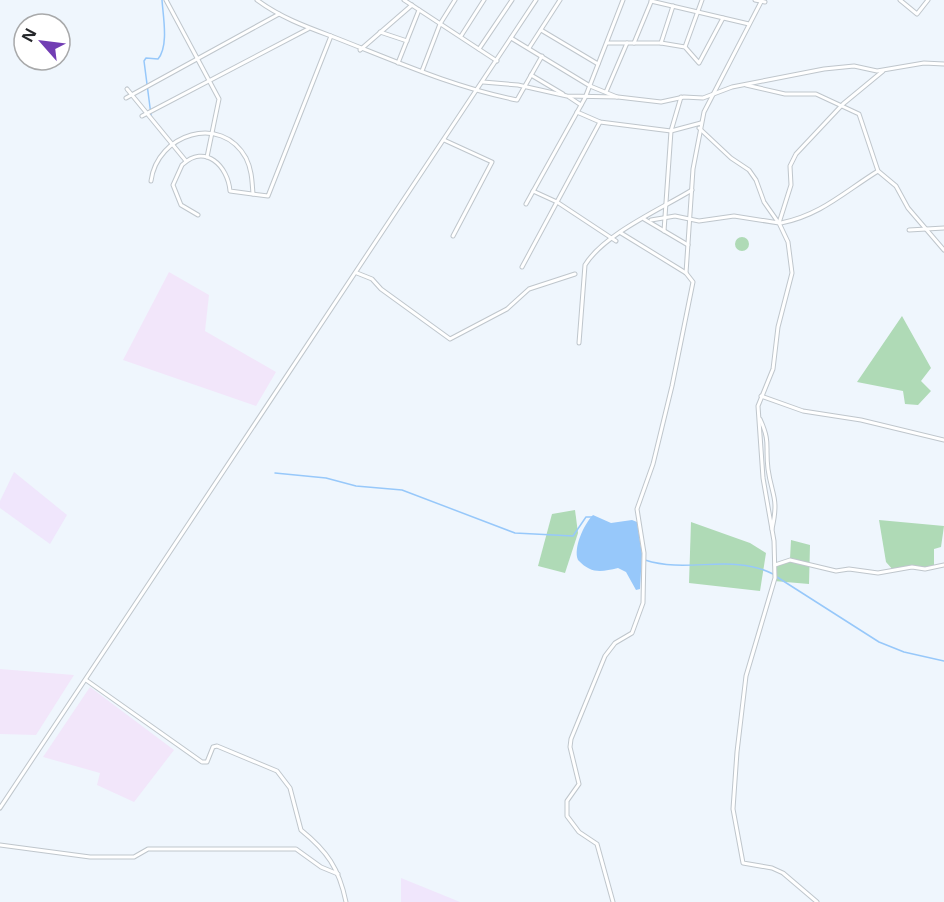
<svg xmlns="http://www.w3.org/2000/svg" width="944" height="902" viewBox="0 0 944 902" font-family="'Open Sans',sans-serif">
<rect width="100%" height="100%" fill="#eff6fd"/>
<!-- industrial -->
<g fill="#f2e6fa">
<path d="M169,272L209,295L205,331L276,372L256,406L123,360Z"/>
<path d="M0,669L74,675L36,735L0,734Z"/>
<path d="M90,687L174,750L134,802L97,785L100,773L43,757Z"/>
</g>
<!-- education -->
<g fill="#f0e6fc">
<path d="M14,472L67,515L50,544L0,508V501Z"/>
<path d="M401,878L438,893L460,902H401Z"/>
</g>
<!-- green -->
<g fill="#afdab6">
<circle cx="742" cy="244" r="7"/>
<path d="M902,316L931,368L921,381L931,391L918,405L905,404L903,391L857,382Z"/>
<path d="M575,510L578,533L565,573L538,566L552,514Z"/>
<path d="M879,520L944,526L941,547L934,549V567H912L894,571L886,562Z"/>
<path d="M691,522L750,543L766,553L760,591L689,583Z"/>
<path d="M791,540L810,545L809,584L774,581L775,565L790,559Z"/>
</g>
<!-- water -->
<path fill="#97c8fa" d="M593,515L611,523L632,520L637,522L642,554L640,589L636,590L626,572L618,568C601,572 591,574 578,560C573,548 584,524 593,515Z"/>
<g fill="none" stroke-linecap="round" stroke-linejoin="round">
<!-- stream -->
<g stroke="#97c8fa" stroke-width="1.5">
<path d="M151,115L144,61L146,58L158,59C169,46 163,16 162,0"/>
<path d="M275,473L326,478L356,486L402,490L515,533L573,536L586,517H592"/>
<path d="M645,560C688,574 732,553 773,574"/>
<path d="M777,577L879,642L904,652L944,661"/>
</g>
<!-- minor casing -->
<g stroke="#bfc6cc" stroke-width="5">
<g id="minor">
<path d="M166,0L219,99L207,157"/>
<path d="M257,0C280,17 304,26 331,36C393,60 452,87 517,100L542,56"/>
<path d="M404,0L497,61"/>
<path d="M755,0L765,2"/>
<path d="M900,0L917,14L928,0"/>
<path d="M651,1L749,24"/>
<path d="M541,30L598,64"/>
<path d="M380,32L407,41"/>
<path d="M461,36L484,0"/>
<path d="M511,38L590,86L617,97"/>
<path d="M607,43H661L685,47L699,63L723,18"/>
<path d="M634,43L651,2"/>
<path d="M661,43L673,6"/>
<path d="M685,47L702,0"/>
<path d="M529,48L560,0"/>
<path d="M479,49L512,0"/>
<path d="M360,50L412,5"/>
<path d="M398,63L419,10"/>
<path d="M422,71L440,24L455,0"/>
<path d="M531,75L563,94"/>
<path d="M483,82L518,85L567,96L618,97L661,102L684,97L703,98L732,87L824,69L854,66L877,71L924,63L944,64"/>
<path d="M746,85L785,94H816L859,114L878,171L896,186L908,208L944,250"/>
<path d="M127,89L186,161"/>
<path d="M606,92L627,43"/>
<path d="M569,97L581,105"/>
<path d="M126,98L279,14"/>
<path d="M577,112L600,122L671,131L701,123"/>
<path d="M142,116L308,29"/>
<path d="M699,128L731,158L749,170L756,180L764,202L778,222"/>
<path d="M444,140L492,162L453,236"/>
<path d="M151,181C157,134 221,113 246,158C252,170 252,182 253,194"/>
<path d="M533,191L557,202L616,241"/>
<path d="M526,204L585,98L623,0"/>
<path d="M198,215L181,205L173,185L182,165C205,143 228,166 230,191L268,196L331,36"/>
<path d="M644,219L688,245"/>
<path d="M651,220L675,216L699,221L734,216L779,223L788,242L792,273L778,327L773,369L758,406L763,478L774,541L775,578L746,676L737,752L733,809L743,863L772,868L783,873L817,902"/>
<path d="M779,223L791,185L790,166L796,154L843,104L883,71"/>
<path d="M781,223C821,215 844,192 878,171"/>
<path d="M909,230L944,228"/>
<path d="M664,231L671,131L681,97"/>
<path d="M522,267L600,122"/>
<path d="M357,273L372,279L381,289L450,339L507,309L529,289L575,274"/>
<path d="M686,273L693,169L704,112L762,0"/>
<path d="M579,343L585,265C604,234 661,209 692,190"/>
<path d="M761,396L803,411L861,420L944,440"/>
<path d="M760,419C771,443 765,446 768,469C772,497 779,497 772,529"/>
<path d="M775,565L790,560L836,571L849,569L878,573L912,567L925,569L944,565"/>
<path d="M86,680L202,762H207L213,747L217,746L277,771L290,788L301,830C327,851 339,868 346,902"/>
<path d="M0,808L536,0"/>
<path d="M0,845L90,857H134L148,849H296L321,867L338,874"/>
<path d="M613,902L597,844L579,832L567,816V801L579,784L570,747L571,739L605,656L615,643L632,633L643,603L644,553L637,509L653,464L672,386L693,282L686,273L621,233"/>
</g>
</g>
<!-- minor -->
<use href="#minor" stroke="#fff" stroke-width="3"/>
</g>
<!-- north arrow -->
<g transform="translate(42 42) rotate(298)"><circle r="28" fill="#ffffff" stroke="#a8a9aa" stroke-width="1.5"/>
<path d="M0-4.5L10 22L0 15L-10 22Z" fill="#713db3"/>
<text y="-9" font-size="16" font-weight="bold" text-anchor="middle" fill="#25272a">N</text>
</g>
</svg>
